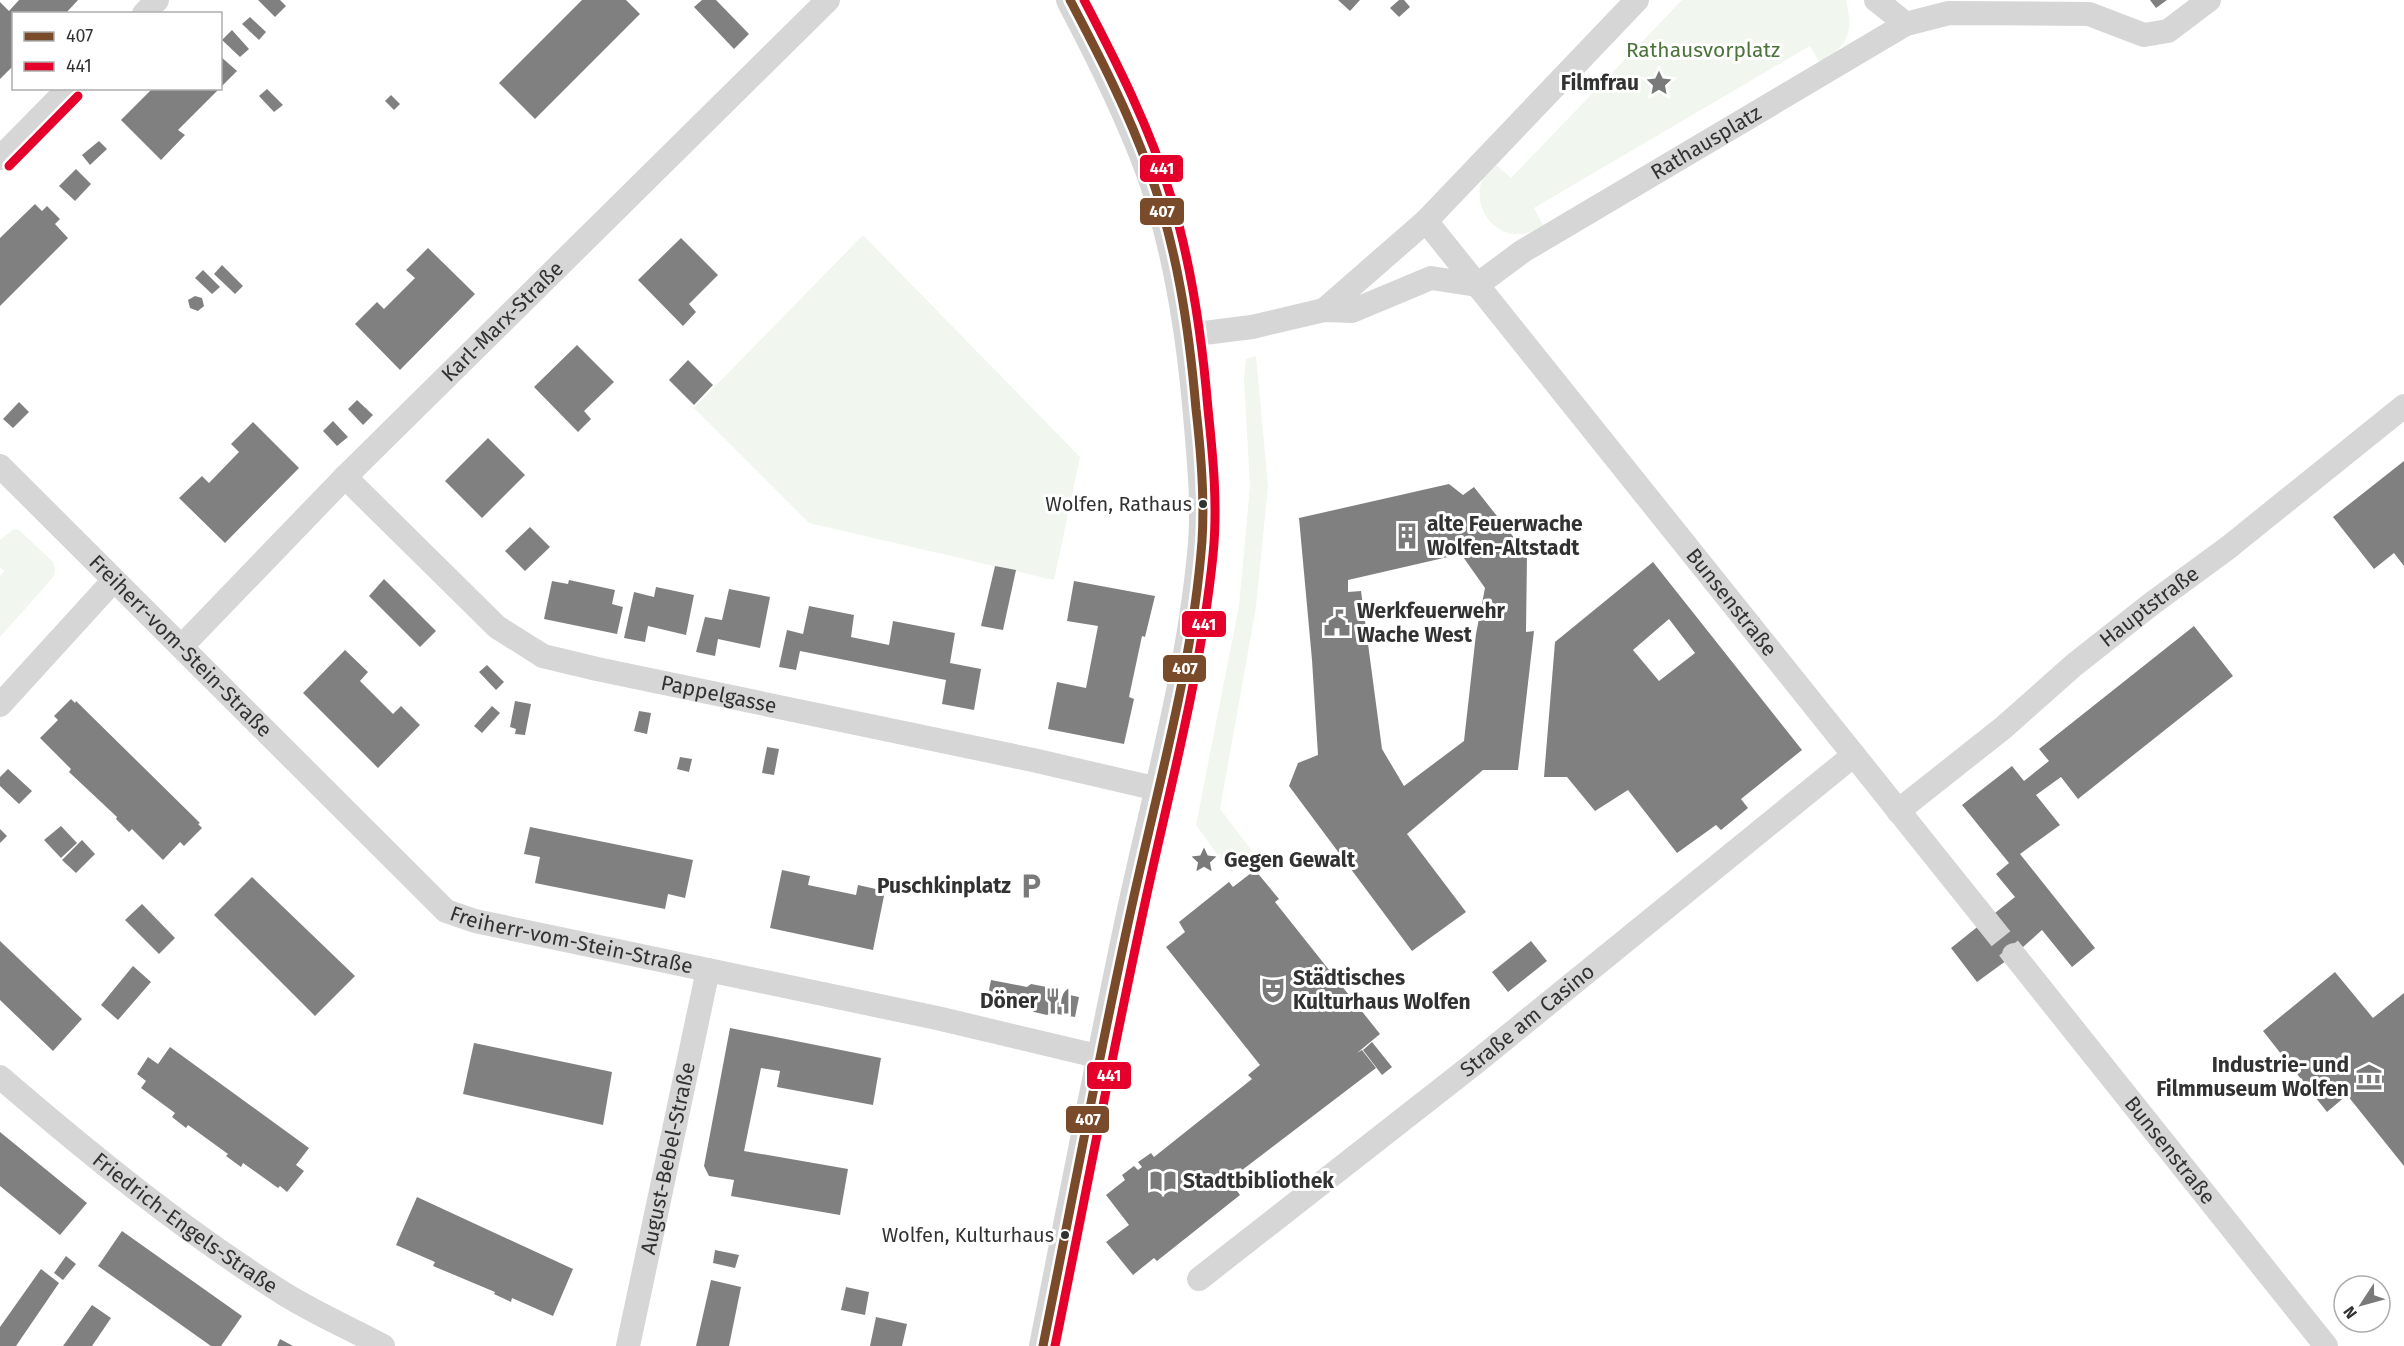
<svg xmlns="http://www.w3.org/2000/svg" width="2404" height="1346" viewBox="0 0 2404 1346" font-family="'Fira Sans',sans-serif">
<rect width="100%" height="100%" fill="#fff"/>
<!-- green -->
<g fill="#f1f6ee">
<path d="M1682,0H1846C1854,34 1848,44 1821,64L1810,46L1534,208L1544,227C1537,229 1528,234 1521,234C1496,237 1476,211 1480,188C1481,178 1488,171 1494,163L1511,178Z"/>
<path d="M863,235L1080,457L1054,580L809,523L694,408Z"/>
<path d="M1256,356L1268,486L1256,607L1220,809L1255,855L1231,873L1196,825L1239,606L1250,487L1244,379L1246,359Z"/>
<path d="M14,529L19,530L53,562L55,568L54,576L0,637V576L4,571L0,567V540Z"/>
</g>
<!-- building -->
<g fill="#808080" fill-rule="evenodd">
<path d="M19,0H78L65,14H14V65L0,79V2L9,11Z"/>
<path d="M258,0H280L286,6L275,17Z"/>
<path d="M582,0H626L640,14L535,119L499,83Z"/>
<path d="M702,0H716L749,34L734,49L694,7Z"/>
<path d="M1338,0H1360L1350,11Z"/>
<path d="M1399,0H1404L1410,7L1399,17L1390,8Z"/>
<path d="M2150,0H2167L2156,8Z"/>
<path d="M250,17L266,32L259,40L242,24Z"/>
<path d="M232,30L249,49L240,57L222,40Z"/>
<path d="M220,56L237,71L220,88Z"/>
<path d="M153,88H220L178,130L185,135L161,160L121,120Z"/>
<path d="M267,89L283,105L274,112L259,96Z"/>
<path d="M391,95L400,104L394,110L385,101Z"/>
<path d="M99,141L107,149L90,165L82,155Z"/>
<path d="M76,169L91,184L75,201L59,186Z"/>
<path d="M35,204L42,211L47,206L60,219L55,224L68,238L0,306V238Z"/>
<path d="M681,238L718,275L689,304L696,312L683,326L638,280Z"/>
<path d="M428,248L475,294L400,370L355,324L377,302L384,309L415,278L406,270Z"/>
<path d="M222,265L243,286L235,294L214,274Z"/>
<path d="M203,270L220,287L212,294L195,278Z"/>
<path d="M195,296L202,298L204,306L198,311L190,308L188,300Z"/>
<path d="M577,345L614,382L584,411L591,419L578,432L534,387Z"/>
<path d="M688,360L713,385L694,405L669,380Z"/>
<path d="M357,400L373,415L363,425L348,409Z"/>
<path d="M19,402L29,412L13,428L3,419Z"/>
<path d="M333,421L348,437L337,446L323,431Z"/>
<path d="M253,422L299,468L225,543L179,498L202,476L209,483L239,452L231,444Z"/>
<path d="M488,438L525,475L482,518L445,481Z"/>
<path d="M2404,461V566L2394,553L2374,569L2333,517Z"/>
<path d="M1449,484L1463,495L1474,487L1527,554L1526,632L1534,631L1518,770H1483L1407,834L1466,912L1412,951L1289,786L1298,763L1318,755L1312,660L1299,518ZM1461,554L1485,588L1476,634L1464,741L1404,786L1382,749L1361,591L1348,592V580Z"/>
<path d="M530,527L550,547L525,571L505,551Z"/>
<path d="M1653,562L1802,750L1741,799L1748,808L1721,830L1716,825L1677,853L1628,790L1595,811L1567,777H1544L1555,642ZM1669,619L1695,653L1659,681L1633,650Z"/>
<path d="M995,566L1016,570L1003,630L981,626Z"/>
<path d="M384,579L436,631L420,647L369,596Z"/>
<path d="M569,580L615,590L612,604L623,607L617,634L544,619L552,581L568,584Z"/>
<path d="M1074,581L1155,596L1145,637L1142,636L1129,697L1134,699L1124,744L1048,729L1057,682L1086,688L1098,626L1067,621Z"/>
<path d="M656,587L694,595L686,635L648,626L645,642L624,638L634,592L654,597Z"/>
<path d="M729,589L770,597L760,648L718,639L715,656L696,652L705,617L722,620Z"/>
<path d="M809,606L854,615L851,637L889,645L893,621L955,633L950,663L981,669L974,710L942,704L946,680L800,651L796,670L779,667L787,630L803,634Z"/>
<path d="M2194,626L2233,676L2078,799L2061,777L2036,795L2060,825L2020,854L2095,948L2072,967L2042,930L2014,955L1977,982L1951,948L2015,897L1996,874L2009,863L1962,805L2012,766L2024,781L2049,761L2039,749Z"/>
<path d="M345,650L368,672L360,681L393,714L401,706L420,725L378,768L303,693Z"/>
<path d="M487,665L504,682L496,690L479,672Z"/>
<path d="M71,699L75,703L76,701L200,823L198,824L202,828L184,846L180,842L163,860L132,829L129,832L116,819L117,817L69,772L71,769L40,738L58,720L54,716Z"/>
<path d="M515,701L531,704L525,735L515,734L516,729L510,727Z"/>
<path d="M492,706L500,713L482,733L474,726Z"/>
<path d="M639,711L651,713L647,734L634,731Z"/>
<path d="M767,747L779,749L774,775L762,773Z"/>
<path d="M680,757L692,759L689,772L677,769Z"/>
<path d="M8,769L32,791L19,804L0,786V777Z"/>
<path d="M61,826L77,843L61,858L44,840Z"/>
<path d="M530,827L693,860L685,898L668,894L665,909L535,883L540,857L524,854Z"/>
<path d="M0,829L7,836L0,843Z"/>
<path d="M82,840L95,854L76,873L62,860Z"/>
<path d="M782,870L810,876L808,885L856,895L858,885L885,891L873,950L770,928Z"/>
<path d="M1255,870L1279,899L1275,902L1380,1034L1357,1053L1362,1050L1376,1068L1229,1180L1240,1195L1157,1261L1154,1258L1133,1275L1106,1242L1129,1225L1106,1195L1125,1180L1122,1175L1134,1166L1138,1170L1142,1167L1138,1162L1151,1153L1154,1157L1252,1079L1248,1075L1260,1065L1166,947L1185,932L1179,922L1229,882L1233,887Z"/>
<path d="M252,877L355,976L315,1016L214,915Z"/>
<path d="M142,904L175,938L159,954L125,920Z"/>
<path d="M0,941L82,1019L53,1051L0,1000Z"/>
<path d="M1531,941L1547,961L1508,992L1492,972Z"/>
<path d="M133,966L151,982L118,1020L101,1005Z"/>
<path d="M2335,972L2373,1018L2404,993V1166L2347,1095L2327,1112L2263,1031Z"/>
<path d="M991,980L1027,987L1031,984L1052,988L1055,992L1079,997L1075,1017L1051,1013L1047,1015L1034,1012L1031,1009L987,1000Z"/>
<path d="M730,1028L881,1058L873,1105L777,1087L780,1071L761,1068L744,1151L848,1169L840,1215L731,1196L734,1180L709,1176L704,1166Z"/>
<path d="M1372,1042L1392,1067L1382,1075L1363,1050Z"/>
<path d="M474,1043L612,1072L603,1125L463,1094Z"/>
<path d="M170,1047L309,1148L296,1165L304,1171L287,1192L280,1186L278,1188L243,1163L241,1167L226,1156L228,1154L188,1125L186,1128L172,1117L175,1113L141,1088L146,1081L137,1074L148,1057L158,1064Z"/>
<path d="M0,1132L87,1203L60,1235L0,1186Z"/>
<path d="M417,1197L573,1269L553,1316L512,1298L511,1302L494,1294L495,1292L433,1266L435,1262L396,1245Z"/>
<path d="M122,1231L242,1316L221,1346H211L98,1266Z"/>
<path d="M715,1250L739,1255L735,1268L713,1263Z"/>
<path d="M66,1256L76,1264L63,1280L54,1273Z"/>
<path d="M41,1269L59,1283L16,1346H0V1327Z"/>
<path d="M711,1280L741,1287L729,1346H696Z"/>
<path d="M846,1287L869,1292L865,1315L841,1310Z"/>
<path d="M92,1305L111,1318L92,1346H63Z"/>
<path d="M876,1317L907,1324L902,1346H870Z"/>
<path d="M280,1339L293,1346H277Z"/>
</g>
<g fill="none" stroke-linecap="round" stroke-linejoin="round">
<!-- minor-tunnel -->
<path stroke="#d6d6d6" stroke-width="24" stroke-dasharray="24 12" stroke-linecap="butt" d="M1986,920L2014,955"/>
<!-- minor -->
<g stroke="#d6d6d6" stroke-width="24">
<path d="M144,14L157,0"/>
<path d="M1906,24L1949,13L2089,14L2144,35L2168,31L2209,0"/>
<path d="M0,158L69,88"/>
<path d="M1426,221L1637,0"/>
<path id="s1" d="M1477,285L1523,251L1906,24L1876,0"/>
<path id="s2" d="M1324,310L1426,221L1986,920"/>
<path d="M1188,335L1252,327L1324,310L1352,311L1431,278L1477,285"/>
<path id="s3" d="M0,466L446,911L475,921L937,1018L1101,1057"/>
<path id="s4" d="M345,477L497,627L543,656L597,669L1033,760L1158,789"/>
<path id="s5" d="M182,646L345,477L828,0"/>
<path d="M0,705L114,580"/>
<path id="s6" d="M1898,811L2003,728L2074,665L2150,605L2229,547L2404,406"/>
<path id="s7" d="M2014,955L2326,1346"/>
<path id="s8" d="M0,1077C92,1156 184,1231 286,1295C317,1314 351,1329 383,1346"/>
<path id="s9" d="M1199,1279L1475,1063L1854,755"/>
<path id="s10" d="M628,1346L708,970"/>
</g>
<!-- tertiary -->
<path stroke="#d6d6d6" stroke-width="28" d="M1043,1346C1073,1196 1102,1045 1134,896C1159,783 1190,669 1201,554C1206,508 1201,462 1197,415C1190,333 1177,248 1149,170C1127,111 1099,55 1070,0"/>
<!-- bus-1 casing -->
<g stroke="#fff" stroke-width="14">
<path id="bus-1" d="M1043,1346C1073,1196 1101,1045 1134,896C1160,778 1193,661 1202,541C1205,497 1201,452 1196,409C1189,328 1177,247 1149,170C1128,111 1099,55 1070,0"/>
</g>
<!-- bus-2 casing -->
<g stroke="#fff" stroke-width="14">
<g id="bus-2">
<path d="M9,166L78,96"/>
<path d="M1055,1346C1085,1198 1113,1050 1145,903C1170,787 1201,673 1213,555C1218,506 1213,457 1208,409C1202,337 1192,266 1171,197C1150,128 1117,63 1084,0"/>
</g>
</g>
<!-- bus-1 -->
<use href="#bus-1" stroke="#7a4b2a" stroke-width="9"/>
<!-- bus-2 -->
<use href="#bus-2" stroke="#e4002b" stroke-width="9"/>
</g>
<!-- icons -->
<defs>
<g id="sight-bare" transform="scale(2.07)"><path d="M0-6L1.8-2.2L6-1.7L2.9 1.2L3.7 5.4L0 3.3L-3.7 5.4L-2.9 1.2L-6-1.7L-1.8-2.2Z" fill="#7a7a7a" stroke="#fff" stroke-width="2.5" paint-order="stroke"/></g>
<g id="building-bare" transform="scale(2.07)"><path d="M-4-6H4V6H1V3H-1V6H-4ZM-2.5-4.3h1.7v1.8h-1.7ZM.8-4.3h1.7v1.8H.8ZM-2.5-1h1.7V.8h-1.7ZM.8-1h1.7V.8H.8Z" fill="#7a7a7a" stroke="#fff" stroke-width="2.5" paint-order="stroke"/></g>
<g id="civic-bare" transform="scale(2.07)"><path d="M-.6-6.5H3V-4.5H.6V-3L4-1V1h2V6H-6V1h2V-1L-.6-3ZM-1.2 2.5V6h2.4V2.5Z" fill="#7a7a7a" stroke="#fff" stroke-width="2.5" paint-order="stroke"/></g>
<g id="parking-bare" transform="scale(2.07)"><path d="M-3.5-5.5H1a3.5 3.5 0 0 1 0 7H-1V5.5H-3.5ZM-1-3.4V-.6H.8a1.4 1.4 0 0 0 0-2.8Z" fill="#7a7a7a" stroke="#fff" stroke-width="2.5" paint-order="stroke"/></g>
<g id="theatre-bare" transform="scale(2.07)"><path d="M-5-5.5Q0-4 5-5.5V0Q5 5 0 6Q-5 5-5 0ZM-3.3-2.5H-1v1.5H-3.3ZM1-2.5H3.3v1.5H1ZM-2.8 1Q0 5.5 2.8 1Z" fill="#7a7a7a" stroke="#fff" stroke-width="2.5" paint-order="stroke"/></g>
<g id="restaurant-bare" transform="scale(2.07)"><path d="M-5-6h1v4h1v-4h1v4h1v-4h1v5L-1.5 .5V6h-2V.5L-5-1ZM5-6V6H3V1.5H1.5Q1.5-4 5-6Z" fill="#7a7a7a" stroke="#fff" stroke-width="2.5" paint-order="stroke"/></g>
<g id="museum-bare" transform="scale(2.07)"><path d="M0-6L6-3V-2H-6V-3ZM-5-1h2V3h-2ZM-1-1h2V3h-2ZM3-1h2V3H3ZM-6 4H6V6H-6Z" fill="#7a7a7a" stroke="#fff" stroke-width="2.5" paint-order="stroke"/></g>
<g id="library-bare" transform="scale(2.07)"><path d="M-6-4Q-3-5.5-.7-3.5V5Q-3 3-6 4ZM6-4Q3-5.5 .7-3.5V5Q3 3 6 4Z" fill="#7a7a7a" stroke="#fff" stroke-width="2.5" paint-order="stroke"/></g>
</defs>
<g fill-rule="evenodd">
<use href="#sight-bare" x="1659" y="83"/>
<use href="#building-bare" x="1407" y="536"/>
<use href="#civic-bare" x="1337" y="623"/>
<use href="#sight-bare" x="1204" y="860"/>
<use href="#parking-bare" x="1031" y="886"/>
<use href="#theatre-bare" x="1273" y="990"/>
<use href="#restaurant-bare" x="1058" y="1001"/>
<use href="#museum-bare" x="2369" y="1077"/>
<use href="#library-bare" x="1163" y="1181"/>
</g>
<!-- markers -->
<g fill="#323232" stroke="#fff" stroke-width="2">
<circle cx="1203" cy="504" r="5"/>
<circle cx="1065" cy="1235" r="5"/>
</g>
<g text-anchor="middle" stroke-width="6" stroke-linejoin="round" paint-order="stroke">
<!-- bus labels -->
<g font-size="20" fill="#323232" stroke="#fff" text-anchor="end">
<text x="1192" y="511">Wolfen, Rathaus</text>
<text x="1054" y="1242">Wolfen, Kulturhaus</text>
</g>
<!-- park labels -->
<g font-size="21" fill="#4c733a" stroke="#fff">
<text x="1703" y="57">Rathausvorplatz</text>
</g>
<!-- poi labels -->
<g font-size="21" font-weight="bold" fill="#323232" stroke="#fff" text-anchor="start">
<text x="1639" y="90" text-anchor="end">Filmfrau</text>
<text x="1427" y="531">alte Feuerwache<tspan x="1427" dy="24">Wolfen-Altstadt</tspan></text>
<text x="1357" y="618">Werkfeuerwehr<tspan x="1357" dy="24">Wache West</tspan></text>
<text x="1224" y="867">Gegen Gewalt</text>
<text x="1011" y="893" text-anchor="end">Puschkinplatz</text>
<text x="1293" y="985">Städtisches<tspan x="1293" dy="24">Kulturhaus Wolfen</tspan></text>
<text x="1038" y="1008" text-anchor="end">Döner</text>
<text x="2349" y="1072" text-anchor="end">Industrie- und<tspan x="2349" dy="24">Filmmuseum Wolfen</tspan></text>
<text x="1183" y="1188">Stadtbibliothek</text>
</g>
<!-- street labels -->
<g font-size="21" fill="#323232" stroke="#fff">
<text dy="7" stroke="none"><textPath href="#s1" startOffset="270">Rathausplatz</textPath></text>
<text dy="7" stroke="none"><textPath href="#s5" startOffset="456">Karl-Marx-Straße</textPath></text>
<text dy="7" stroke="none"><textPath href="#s2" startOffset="624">Bunsenstraße</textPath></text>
<text dy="7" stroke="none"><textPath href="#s6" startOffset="324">Hauptstraße</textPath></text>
<text dy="7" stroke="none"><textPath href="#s3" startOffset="255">Freiherr-vom-Stein-Straße</textPath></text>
<text dy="7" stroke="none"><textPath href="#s4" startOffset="448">Pappelgasse</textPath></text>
<text dy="7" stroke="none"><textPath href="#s3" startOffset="759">Freiherr-vom-Stein-Straße</textPath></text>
<text dy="7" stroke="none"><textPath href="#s9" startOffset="418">Straße am Casino</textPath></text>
<text dy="7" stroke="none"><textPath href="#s7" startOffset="250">Bunsenstraße</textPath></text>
<text dy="7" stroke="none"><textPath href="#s10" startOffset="192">August-Bebel-Straße</textPath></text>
<text dy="7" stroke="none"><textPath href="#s8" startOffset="236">Friedrich-Engels-Straße</textPath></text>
</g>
</g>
<g stroke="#fff" stroke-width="2">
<rect x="1139" y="154" width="45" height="29" rx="6" fill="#e4002b"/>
<rect x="1139" y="197" width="46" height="29" rx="6" fill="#7a4b2a"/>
<rect x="1181" y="610" width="46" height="28" rx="6" fill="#e4002b"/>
<rect x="1162" y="654" width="45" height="29" rx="6" fill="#7a4b2a"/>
<rect x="1086" y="1061" width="46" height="29" rx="6" fill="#e4002b"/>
<rect x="1065" y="1105" width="45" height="29" rx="6" fill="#7a4b2a"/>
</g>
<g font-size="16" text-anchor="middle" font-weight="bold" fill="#fff">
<text x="1162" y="174">441</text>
<text x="1162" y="217">407</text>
<text x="1204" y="630">441</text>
<text x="1185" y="674">407</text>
<text x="1109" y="1081">441</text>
<text x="1088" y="1125">407</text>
</g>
<!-- legend -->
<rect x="12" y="12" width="210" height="78" fill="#ffffff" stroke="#adadad" stroke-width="1.5"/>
<rect x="24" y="32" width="30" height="9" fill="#7a4b2a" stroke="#adadad" stroke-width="1.5"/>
<text x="66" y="42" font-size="18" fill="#323232">407</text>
<rect x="24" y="62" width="30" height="9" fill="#e4002b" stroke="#adadad" stroke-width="1.5"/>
<text x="66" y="72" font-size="18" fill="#323232">441</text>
<!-- north arrow -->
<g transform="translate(2362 1304) rotate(234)"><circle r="28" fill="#ffffff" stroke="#adadad" stroke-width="1.5"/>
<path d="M0-4.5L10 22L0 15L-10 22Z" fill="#7a7a7a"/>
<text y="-9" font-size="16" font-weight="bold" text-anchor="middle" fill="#323232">N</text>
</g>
</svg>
